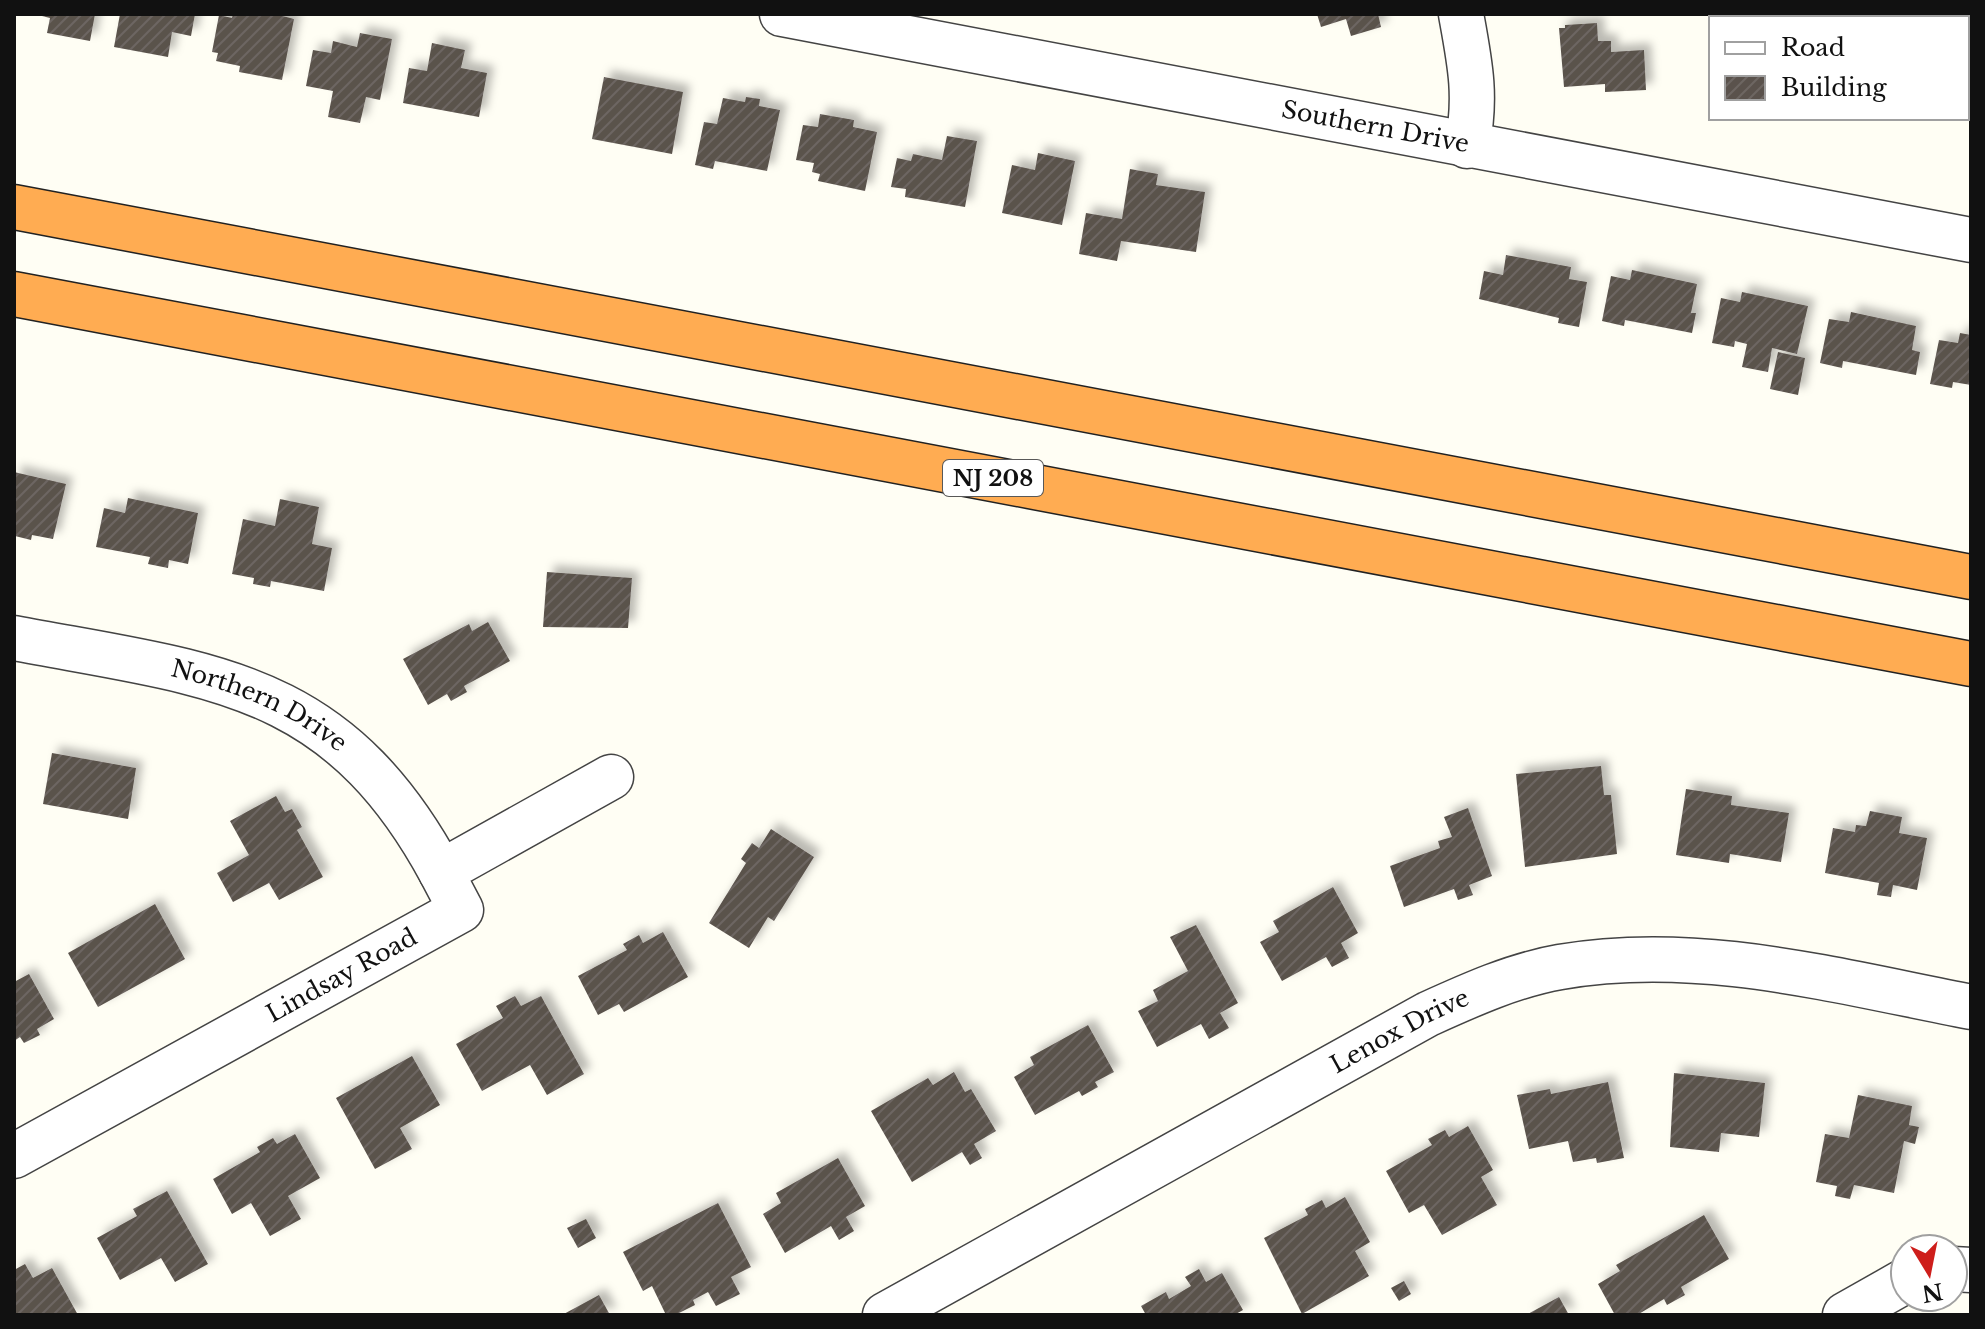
<svg xmlns="http://www.w3.org/2000/svg" width="1985" height="1329" viewBox="0 0 1985 1329" font-family="'Libre Baskerville',serif">
<defs>
<pattern id="building-hatch" width="6" height="6" patternUnits="userSpaceOnUse" patternTransform="scale(2)"><rect width="6" height="6" fill="#5a524c"/><path d="M-1 1l2-2M0 6l6-6M5 7l2-2" fill="none" stroke="#6d6662"/></pattern>
<filter id="shadow"><feDropShadow dx="7" dy="-7" stdDeviation="4" flood-color="#0004"/></filter>
</defs>
<rect width="100%" height="100%" fill="#fffef4"/>
<!-- building -->
<g fill="url(#building-hatch)" filter="url(#shadow)">
<path d="M34,14H95L90,41L47,33L50,18Z"/>
<path d="M120,14H195L191,36L172,32L168,57L114,47Z"/>
<path d="M233,14H275L294,19L282,80L239,72L240,66L216,61L218,53L212,52L219,15L232,18Z"/>
<path d="M1317,14H1378L1381,27L1351,36L1346,19L1321,27Z"/>
<path d="M1597,23L1598,41H1611V52L1644,50L1646,90L1605,92V84L1564,87L1559,28H1565V25Z"/>
<path d="M360,33L392,39L380,100L366,97L360,123L328,117L333,91L306,86L313,50L331,53L333,41L357,47Z"/>
<path d="M432,43L465,50L461,68L487,73L479,117L403,103L409,68L427,71Z"/>
<path d="M604,77L683,92L672,154L592,139Z"/>
<path d="M746,97L760,99L759,106L780,110L767,171L715,161L713,169L695,165L704,122L717,124L723,98L745,102Z"/>
<path d="M820,114L854,120L853,127L877,132L865,191L818,181L820,174L812,172L814,163L796,160L803,125L818,127Z"/>
<path d="M947,136L977,141L965,207L905,197L906,189L891,187L897,158L911,161L913,154L942,160Z"/>
<path d="M1038,153L1075,161L1062,225L1002,213L1012,165L1035,170Z"/>
<path d="M1130,169L1158,174L1156,185L1205,192L1196,252L1121,241L1117,261L1079,254L1086,213L1122,219Z"/>
<path d="M1506,255L1571,267L1569,279L1587,282L1579,327L1558,323L1559,318L1479,299L1484,271L1503,275Z"/>
<path d="M1632,270L1697,284L1691,313H1696L1692,333L1625,320L1624,326L1602,321L1611,276L1630,280Z"/>
<path d="M1742,292L1808,306L1797,354L1772,348L1768,372L1742,367L1747,344L1735,341L1734,347L1712,343L1721,298L1740,302Z"/>
<path d="M1851,312L1916,326L1912,350L1920,352L1916,375L1843,361L1842,368L1820,363L1829,319L1849,322Z"/>
<path d="M1960,333L1971,335V385L1953,382L1952,388L1930,384L1939,340L1958,343Z"/>
<path d="M1778,352L1805,358L1798,395L1770,389Z"/>
<path d="M14,472L66,484L53,539L32,535L31,540L15,536Z"/>
<path d="M128,498L198,513L188,564L169,560L168,568L148,564L150,557L96,547L104,508L125,513Z"/>
<path d="M280,499L319,507L312,544L332,548L324,591L271,581L270,587L253,584L254,578L232,574L243,519L275,526Z"/>
<path d="M547,572L632,578L628,628L543,627Z"/>
<path d="M488,622L510,661L464,686L467,692L451,701L447,694L428,705L403,659L469,624L472,631Z"/>
<path d="M52,753L136,768L128,819L43,804Z"/>
<path d="M1601,766L1604,795H1611L1617,854L1525,867L1516,774Z"/>
<path d="M1686,789L1732,796L1731,805L1789,813L1781,862L1730,854L1729,863L1676,855Z"/>
<path d="M276,796L285,812L292,809L302,827L297,830L323,877L279,900L269,883L233,902L217,873L249,855L230,821Z"/>
<path d="M1468,808L1492,876L1469,885L1473,895L1458,900L1454,889L1404,907L1390,866L1440,848L1438,841L1452,837L1444,817Z"/>
<path d="M1870,811L1902,817L1899,833L1927,838L1917,890L1893,885L1891,897L1877,895L1879,883L1825,873L1833,828L1855,832L1856,825L1866,826Z"/>
<path d="M771,829L814,857L774,921L768,917L749,948L709,923L746,863L741,859L752,843L759,848Z"/>
<path d="M1333,887L1358,933L1341,943L1349,958L1332,967L1326,957L1282,981L1260,942L1279,932L1273,921Z"/>
<path d="M155,904L185,959L98,1007L68,953Z"/>
<path d="M1196,925L1238,1003L1220,1013L1229,1028L1209,1039L1201,1024L1157,1047L1138,1011L1158,1001L1153,990L1188,971L1170,937Z"/>
<path d="M663,932L688,977L624,1012L619,1004L598,1015L578,976L627,950L623,944L639,935L643,943Z"/>
<path d="M29,974L54,1019L37,1029L40,1035L24,1043L20,1037L14,1041V982Z"/>
<path d="M515,996L521,1006L541,996L584,1074L547,1095L530,1065L482,1091L456,1044L503,1018L496,1006Z"/>
<path d="M1088,1025L1114,1072L1095,1082L1098,1087L1082,1096L1079,1091L1035,1115L1014,1077L1034,1065L1030,1057Z"/>
<path d="M412,1056L440,1105L400,1128L412,1149L375,1169L336,1098Z"/>
<path d="M954,1072L965,1092L971,1089L996,1131L974,1144L982,1158L970,1165L962,1152L912,1182L871,1111L928,1078L933,1085Z"/>
<path d="M1674,1073L1765,1083L1759,1137L1721,1133L1719,1152L1670,1147Z"/>
<path d="M1608,1082L1624,1158L1597,1163L1596,1158L1573,1162L1568,1141L1529,1149L1517,1095L1550,1089L1551,1094Z"/>
<path d="M1858,1095L1912,1106L1909,1125L1919,1127L1915,1144L1904,1141L1894,1193L1854,1185L1850,1199L1835,1196L1837,1186L1816,1182L1825,1134L1849,1138Z"/>
<path d="M1468,1126L1493,1170L1481,1177L1497,1205L1442,1235L1424,1205L1409,1213L1386,1171L1432,1145L1428,1139L1445,1130L1449,1137Z"/>
<path d="M295,1134L320,1178L288,1196L301,1219L270,1236L251,1203L232,1214L213,1179L260,1152L257,1147L273,1138L277,1144Z"/>
<path d="M838,1158L865,1206L846,1217L854,1231L839,1240L831,1226L785,1253L763,1214L781,1203L776,1193Z"/>
<path d="M167,1191L208,1264L175,1282L161,1258L120,1280L97,1238L137,1216L133,1209Z"/>
<path d="M1345,1197L1370,1242L1355,1251L1369,1276L1302,1314L1264,1238L1308,1215L1305,1209L1322,1200L1326,1208Z"/>
<path d="M718,1203L751,1267L731,1277L740,1294L716,1306L708,1292L693,1300L695,1305L675,1315H666L652,1286L643,1291L623,1252Z"/>
<path d="M1704,1215L1729,1259L1681,1287L1685,1295L1667,1305L1664,1299L1637,1315H1615L1598,1284L1620,1271L1616,1265Z"/>
<path d="M586,1219L596,1238L578,1248L567,1228Z"/>
<path d="M25,1264L33,1278L52,1268L78,1315H14V1270Z"/>
<path d="M1199,1269L1206,1282L1222,1273L1243,1310L1234,1315H1146L1141,1306L1166,1292L1169,1299L1191,1286L1185,1277Z"/>
<path d="M1404,1281L1411,1294L1399,1301L1391,1288Z"/>
<path d="M599,1295L610,1315H562Z"/>
<path d="M1559,1297L1569,1315H1526Z"/>
</g>
<g fill="none" stroke-linecap="round" stroke-linejoin="round">
<!-- street casing -->
<g stroke="#444" stroke-width="47">
<g id="street">
<path id="s1" d="M782,14L1971,240"/>
<path d="M1461,14C1470,63 1477,97 1467,146"/>
<path id="s2" d="M14,638C209,675 336,678 441,872"/>
<path id="s3" d="M14,1156L461,910L441,872L611,777"/>
<path d="M1953,1269L1971,1270"/>
<path id="s4" d="M885,1315L1428,1014C1470,995 1514,975 1560,967C1698,943 1836,981 1971,1007"/>
<path d="M1845,1315L1905,1281"/>
</g>
</g>
<!-- highway casing -->
<g stroke="#222" stroke-width="47">
<g id="highway">
<path d="M14,207L1971,577"/>
<path d="M14,294L1971,664"/>
</g>
</g>
<!-- street -->
<use href="#street" stroke="#fff" stroke-width="44"/>
<!-- highway -->
<use href="#highway" stroke="#ffac52" stroke-width="44"/>
</g>
<g text-anchor="middle" stroke-width="8" stroke-linejoin="round" paint-order="stroke">
<!-- shield labels -->
<rect fill="#fff" stroke="#585858" stroke-width="2" x="943" y="460" width="100" height="36" rx="6"/>
<g font-size="22" font-weight="bold" fill="#111">
<text x="993" y="486">NJ 208</text>
</g>
<!-- street labels -->
<g font-size="24" fill="#111" stroke="#fff">
<text dy="8" stroke="none"><textPath href="#s1" startOffset="604">Southern Drive</textPath></text>
<text dy="8" stroke="none"><textPath href="#s2" startOffset="256">Northern Drive</textPath></text>
<text dy="8" stroke="none"><textPath href="#s3" startOffset="374">Lindsay Road</textPath></text>
<text dy="8" stroke="none"><textPath href="#s4" startOffset="588">Lenox Drive</textPath></text>
</g>
</g>
<!-- border -->
<rect width="1985" height="1329" fill="none" stroke="#111111" stroke-width="32"/>
<!-- legend -->
<rect x="1709" y="16" width="260" height="104" fill="#ffffff" stroke="#a0a0a0" stroke-width="2"/>
<rect x="1725" y="42" width="40" height="12" fill="#ffffff" stroke="#a0a0a0" stroke-width="2"/>
<text x="1781" y="56" font-size="24" fill="#111111">Road</text>
<rect x="1725" y="76" width="40" height="24" fill="url(#building-hatch)" stroke="#a0a0a0" stroke-width="2"/>
<text x="1781" y="96" font-size="24" fill="#111111">Building</text>
<!-- north arrow -->
<g transform="translate(1929 1273) rotate(170)"><circle r="38" fill="#ffffff" stroke="#a0a0a0" stroke-width="2"/>
<path d="M0-6L14 30L0 20L-14 30Z" fill="#ce1e1b"/>
<text y="-12" font-size="22" font-weight="bold" text-anchor="middle" fill="#111111">N</text>
</g>
</svg>
